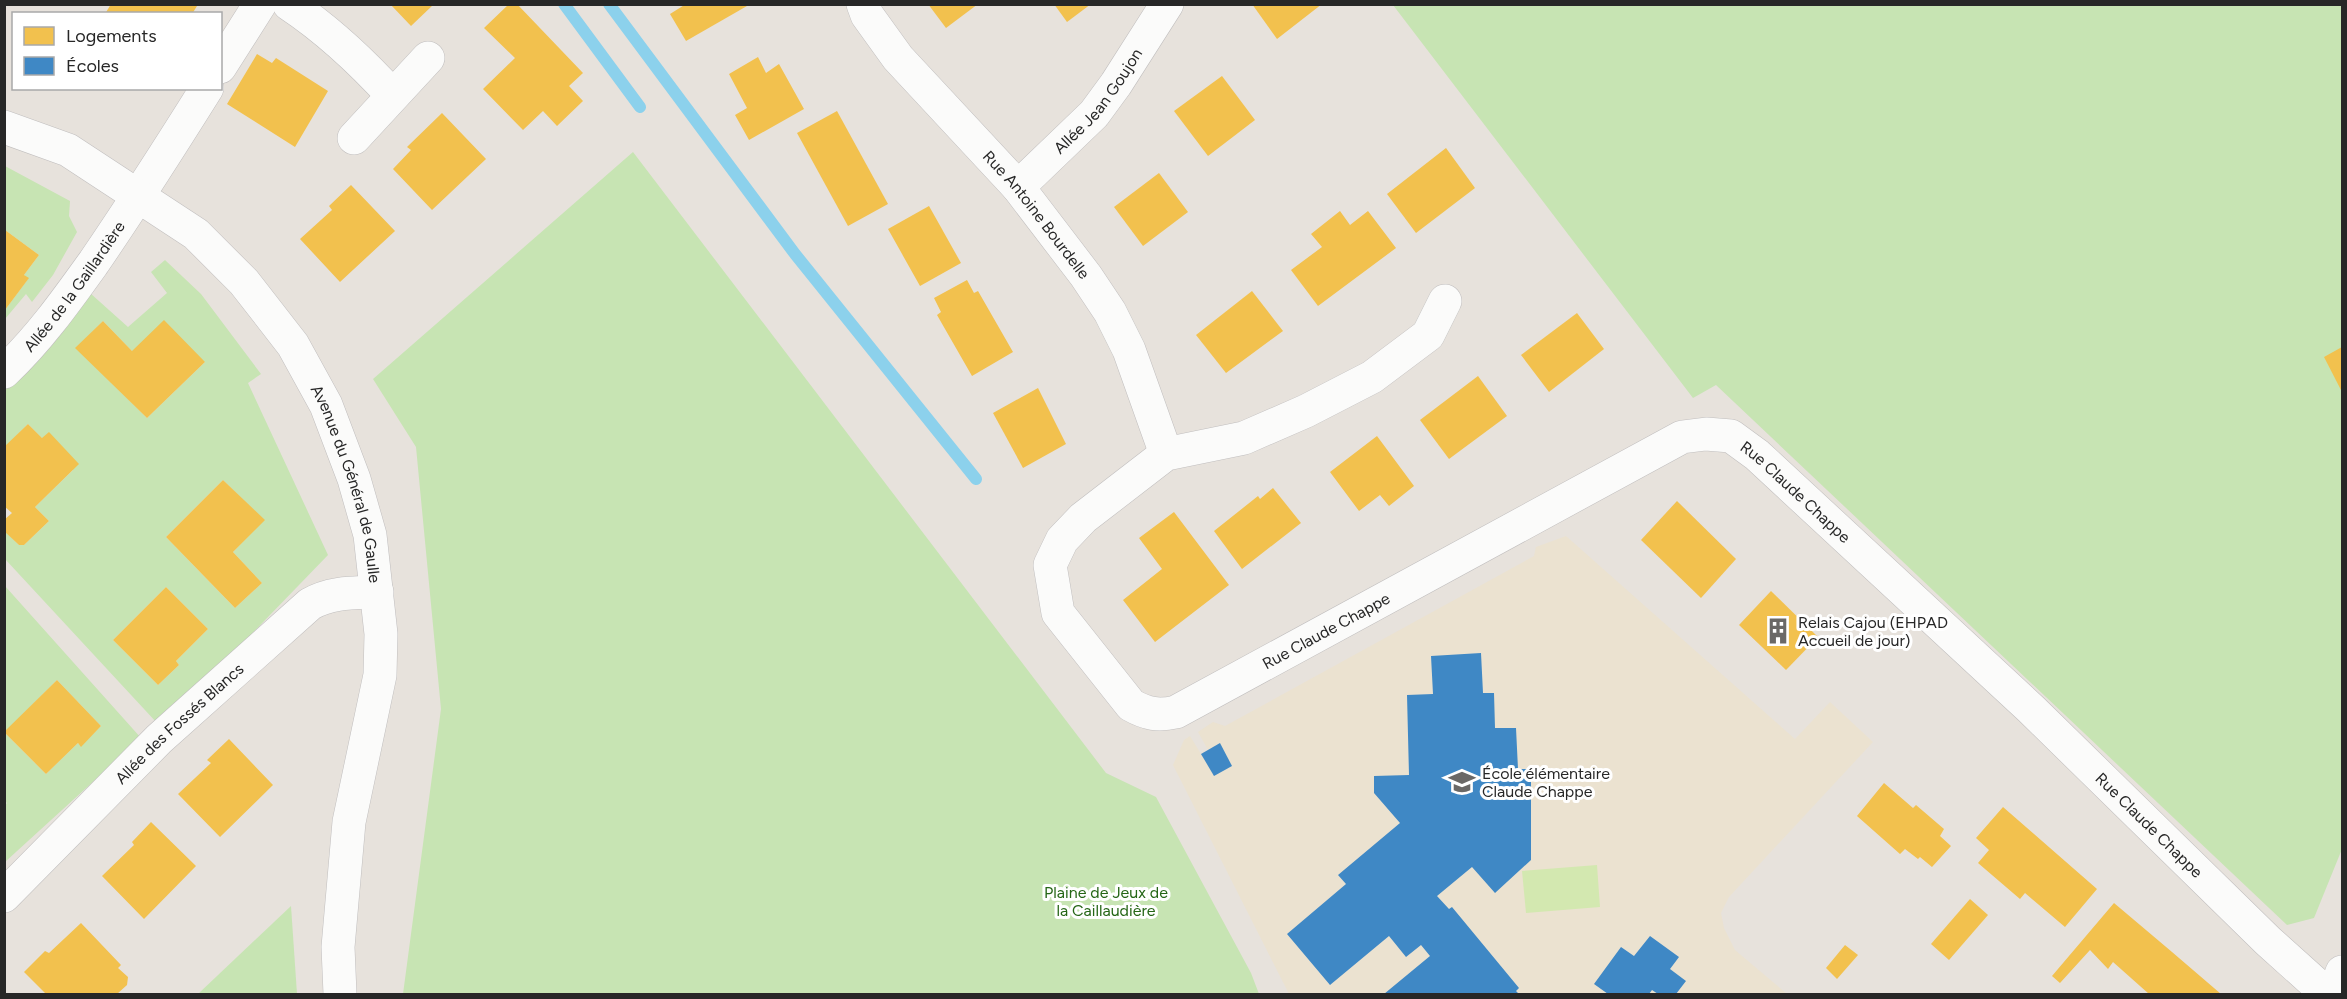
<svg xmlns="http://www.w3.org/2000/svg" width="2347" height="999" viewBox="0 0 2347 999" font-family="Figtree,sans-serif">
<rect width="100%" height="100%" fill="#e7e2dc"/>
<!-- education -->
<path fill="#ebe2d0" d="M1566,536L1795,739L1830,702L1873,742L1729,897L1721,913L1724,928L1735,950L1787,994H1289L1173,765L1184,740L1190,736L1201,754L1208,750L1198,732L1213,722L1225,726L1534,556L1536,547Z"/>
<!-- green -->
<g fill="#c7e4b3" fill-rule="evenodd">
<path d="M1393,5H2342V849L2314,918L2287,925L1716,385L1693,398Z"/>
<path d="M633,152L1106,773L1156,797L1251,973L1259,994H403L441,709L416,447L373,379Z"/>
<path d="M5,166L70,201L69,216L77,232L53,275L32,302L26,294L5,319V310L28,279L24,275L39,255L5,230Z"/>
<path d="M165,260L201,294L261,374L248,383L328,555L213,674L157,723L5,559V531L19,545H24L49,521L35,507L73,470L28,424L5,447V390L31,364L90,293L128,327L167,293L151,272ZM103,321L132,351L205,362L147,418L76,348ZM223,480L264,520L233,552L262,583L235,608L166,537ZM166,587L208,629L176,661L179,665L158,685L113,640Z"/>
<path d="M5,586L141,738L5,862L4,806L7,803L4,800L5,733L46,774L78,743L81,746L101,726L57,680L5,732Z"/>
<path d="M291,906L297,994H198Z"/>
</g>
<!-- pitch -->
<path fill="#d3e8b0" d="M1597,865L1600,907L1526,913L1522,871Z"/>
<!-- homes -->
<g fill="#f2c14e">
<path d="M111,4H193L197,6L192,14H105Z"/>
<path d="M509,4H517L583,73L569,86L583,101L557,126L543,111L523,130L483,89L515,58L484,28Z"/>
<path d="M686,4H746L747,6L686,41L670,14Z"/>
<path d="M928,4H978L946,28Z"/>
<path d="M1054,4H1091L1067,22Z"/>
<path d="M1252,4H1322L1277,39Z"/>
<path d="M391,5H433L411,26Z"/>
<path d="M257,54L272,63L276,58L328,91L295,147L227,104Z"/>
<path d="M758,57L766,73L779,64L804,109L749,140L735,115L747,108L729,74Z"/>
<path d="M1222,76L1255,120L1208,156L1174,111Z"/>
<path d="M837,111L888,204L848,226L797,133Z"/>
<path d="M442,113L486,159L432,210L393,169L411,150L407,147Z"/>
<path d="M1446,148L1475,188L1416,233L1387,194Z"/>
<path d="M1159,173L1188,212L1143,246L1114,207Z"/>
<path d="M351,185L395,231L340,282L300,239L332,210L329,206Z"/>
<path d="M929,206L961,263L920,286L888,229Z"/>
<path d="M1340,211L1350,225L1368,211L1396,248L1318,306L1291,270L1322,247L1311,234Z"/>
<path d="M5,230L39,255L24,275L29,278L5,310Z"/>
<path d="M967,280L974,293L978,291L1013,352L972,376L937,315L941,312L934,298Z"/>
<path d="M1252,291L1283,331L1226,373L1196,335Z"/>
<path d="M1577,313L1604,349L1549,392L1521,355Z"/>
<path d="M164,320L205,362L147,418L75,348L103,321L132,351Z"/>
<path d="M2342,347V392L2324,357Z"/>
<path d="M1478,376L1507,416L1449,459L1420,420Z"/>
<path d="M1038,388L1066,444L1023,468L993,413Z"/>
<path d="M28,424L42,438L49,432L79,464L35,507L49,521L24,545H19L4,531V520L12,513L4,506V447Z"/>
<path d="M1377,436L1414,486L1389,506L1380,495L1359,511L1330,472Z"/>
<path d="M223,480L265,520L233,552L262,583L235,608L166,537Z"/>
<path d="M1273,488L1301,523L1242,569L1214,531L1258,496L1260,499Z"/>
<path d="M1677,501L1736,559L1701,598L1641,540Z"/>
<path d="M1174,512L1229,585L1155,642L1123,600L1162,569L1139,538Z"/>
<path d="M166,587L208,629L176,661L179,665L158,685L113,640Z"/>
<path d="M1771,591L1818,637L1786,670L1739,625Z"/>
<path d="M57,680L101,726L81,747L78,743L46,774L4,732Z"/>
<path d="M229,739L273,785L220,837L178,794L211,763L207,760Z"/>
<path d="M1884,783L1913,808L1916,805L1944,829L1940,836L1951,846L1932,867L1920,857L1918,859L1905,849L1900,854L1857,816Z"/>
<path d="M2003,807L2097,889L2065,927L2025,893L2020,899L1978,863L1989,850L1976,838Z"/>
<path d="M151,822L196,866L144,919L102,876L134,845L132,842Z"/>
<path d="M1970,899L1988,915L1949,960L1931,944Z"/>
<path d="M2114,903L2172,952L2221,994H2149L2113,962L2108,969L2090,950L2060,983L2052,976Z"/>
<path d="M81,923L121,965L118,968L128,977L127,985L117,994H46L24,972L45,951L49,953Z"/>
<path d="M1845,945L1858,955L1837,979L1826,968Z"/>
</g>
<!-- schools -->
<g fill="#3f88c5">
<path d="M1481,653L1483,693H1494L1495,728H1516L1518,769H1531V860L1495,893L1472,867L1437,896L1449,909L1452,907L1519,988L1516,991L1519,994H1384L1430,956L1421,945L1406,957L1389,936L1330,985L1287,934L1346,884L1338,875L1400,823L1374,793V776L1409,775L1407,695L1433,694L1431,656Z"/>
<path d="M1220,743L1232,766L1214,776L1201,754Z"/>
<path d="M1650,936L1679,957L1670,969L1686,981L1676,994H1658L1652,990L1649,994H1608L1594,984L1621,947L1634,956Z"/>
</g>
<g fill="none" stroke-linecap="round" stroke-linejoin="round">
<!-- stream -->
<g stroke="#8cd1ec" stroke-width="12">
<path d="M564,4L640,107"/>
<path d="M609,4L795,254L976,479"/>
</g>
<!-- street casing -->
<g stroke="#c0bebe" stroke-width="34">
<g id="street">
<path d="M289,4C328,30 361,61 392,95"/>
<path id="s1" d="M863,4L867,15L898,58L1018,187L1086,276L1110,312L1129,350L1166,454"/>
<path d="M220,67L260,4"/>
<path d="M354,138L428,58"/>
<path id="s2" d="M1018,187L1094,114L1116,84L1167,4"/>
<path id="s3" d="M1445,301L1428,335L1372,377L1306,411L1244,438L1166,454L1083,518L1062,540L1050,565L1058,613L1131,705C1147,714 1158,716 1176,712L1682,437L1706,434L1731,436L1757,455L2031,709L2268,941L2327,994"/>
<path id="s4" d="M4,372C39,339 66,301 94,262C133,205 170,147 207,88"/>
<path id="s5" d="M4,896L159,739L310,604C331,592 353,593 377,592"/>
<path d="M2334,994L2342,972"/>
</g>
</g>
<!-- secondary casing -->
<g stroke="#c0bebe" stroke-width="34">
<g id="secondary">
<path id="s6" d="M4,127L68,150L196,234L244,282L293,345L326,405L354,479L370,535L381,634L380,675L349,822L338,947L340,994"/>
</g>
</g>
<!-- street -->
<use href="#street" stroke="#fbfbfa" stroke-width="33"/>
<!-- secondary -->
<use href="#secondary" stroke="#fbfbfa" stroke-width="33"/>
</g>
<!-- icons -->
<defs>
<g id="building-bare" transform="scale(2.07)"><path d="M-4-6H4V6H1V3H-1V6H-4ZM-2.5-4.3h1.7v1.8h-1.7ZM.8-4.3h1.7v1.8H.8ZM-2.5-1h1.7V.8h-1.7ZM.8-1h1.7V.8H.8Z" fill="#6a6866" stroke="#fff" stroke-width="2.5" paint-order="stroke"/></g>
<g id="school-bare" transform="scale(2.07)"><path d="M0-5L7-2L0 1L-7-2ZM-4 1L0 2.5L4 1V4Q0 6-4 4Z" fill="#6a6866" stroke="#fff" stroke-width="2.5" paint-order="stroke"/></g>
</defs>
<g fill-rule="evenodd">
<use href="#building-bare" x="1778" y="631"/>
<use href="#school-bare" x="1462" y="782"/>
</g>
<g text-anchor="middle" stroke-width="6" stroke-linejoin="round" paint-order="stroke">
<!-- street labels -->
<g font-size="16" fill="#272727" stroke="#fff">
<text dy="6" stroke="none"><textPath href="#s2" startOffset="118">Allée Jean Goujon</textPath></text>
<text dy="6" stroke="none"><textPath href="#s1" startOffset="274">Rue Antoine Bourdelle</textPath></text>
<text dy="6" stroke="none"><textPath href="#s4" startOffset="111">Allée de la Gaillardière</textPath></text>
<text dy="6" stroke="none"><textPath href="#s6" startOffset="519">Avenue du Général de Gaulle</textPath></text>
<text dy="6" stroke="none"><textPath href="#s3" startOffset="1416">Rue Claude Chappe</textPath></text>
<text dy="6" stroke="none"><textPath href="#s3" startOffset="876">Rue Claude Chappe</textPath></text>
<text dy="6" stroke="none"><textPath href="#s5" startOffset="246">Allée des Fossés Blancs</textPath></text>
<text dy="6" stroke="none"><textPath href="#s3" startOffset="1902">Rue Claude Chappe</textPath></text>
</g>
<!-- poi labels -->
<g font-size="16" fill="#272727" stroke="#fff" text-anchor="start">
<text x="1798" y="628">Relais Cajou (EHPAD<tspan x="1798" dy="18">Accueil de jour)</tspan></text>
<text x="1482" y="779">École élémentaire<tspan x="1482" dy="18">Claude Chappe</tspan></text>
</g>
<!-- park labels -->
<g font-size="16" fill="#256616" stroke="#fff">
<text x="1106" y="898">Plaine de Jeux de<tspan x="1106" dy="18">la Caillaudière</tspan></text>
</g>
</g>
<!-- border -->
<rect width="2347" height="999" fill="none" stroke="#272727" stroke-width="12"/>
<!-- legend -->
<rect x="12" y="12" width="210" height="78" fill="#ffffff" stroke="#a9a9a9" stroke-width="1.5"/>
<rect x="24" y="27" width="30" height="18" fill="#f2c14e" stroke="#a9a9a9" stroke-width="1.5"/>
<text x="66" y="42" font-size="18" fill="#272727">Logements</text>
<rect x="24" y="57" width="30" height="18" fill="#3f88c5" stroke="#a9a9a9" stroke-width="1.5"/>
<text x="66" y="72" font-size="18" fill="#272727">Écoles</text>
</svg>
